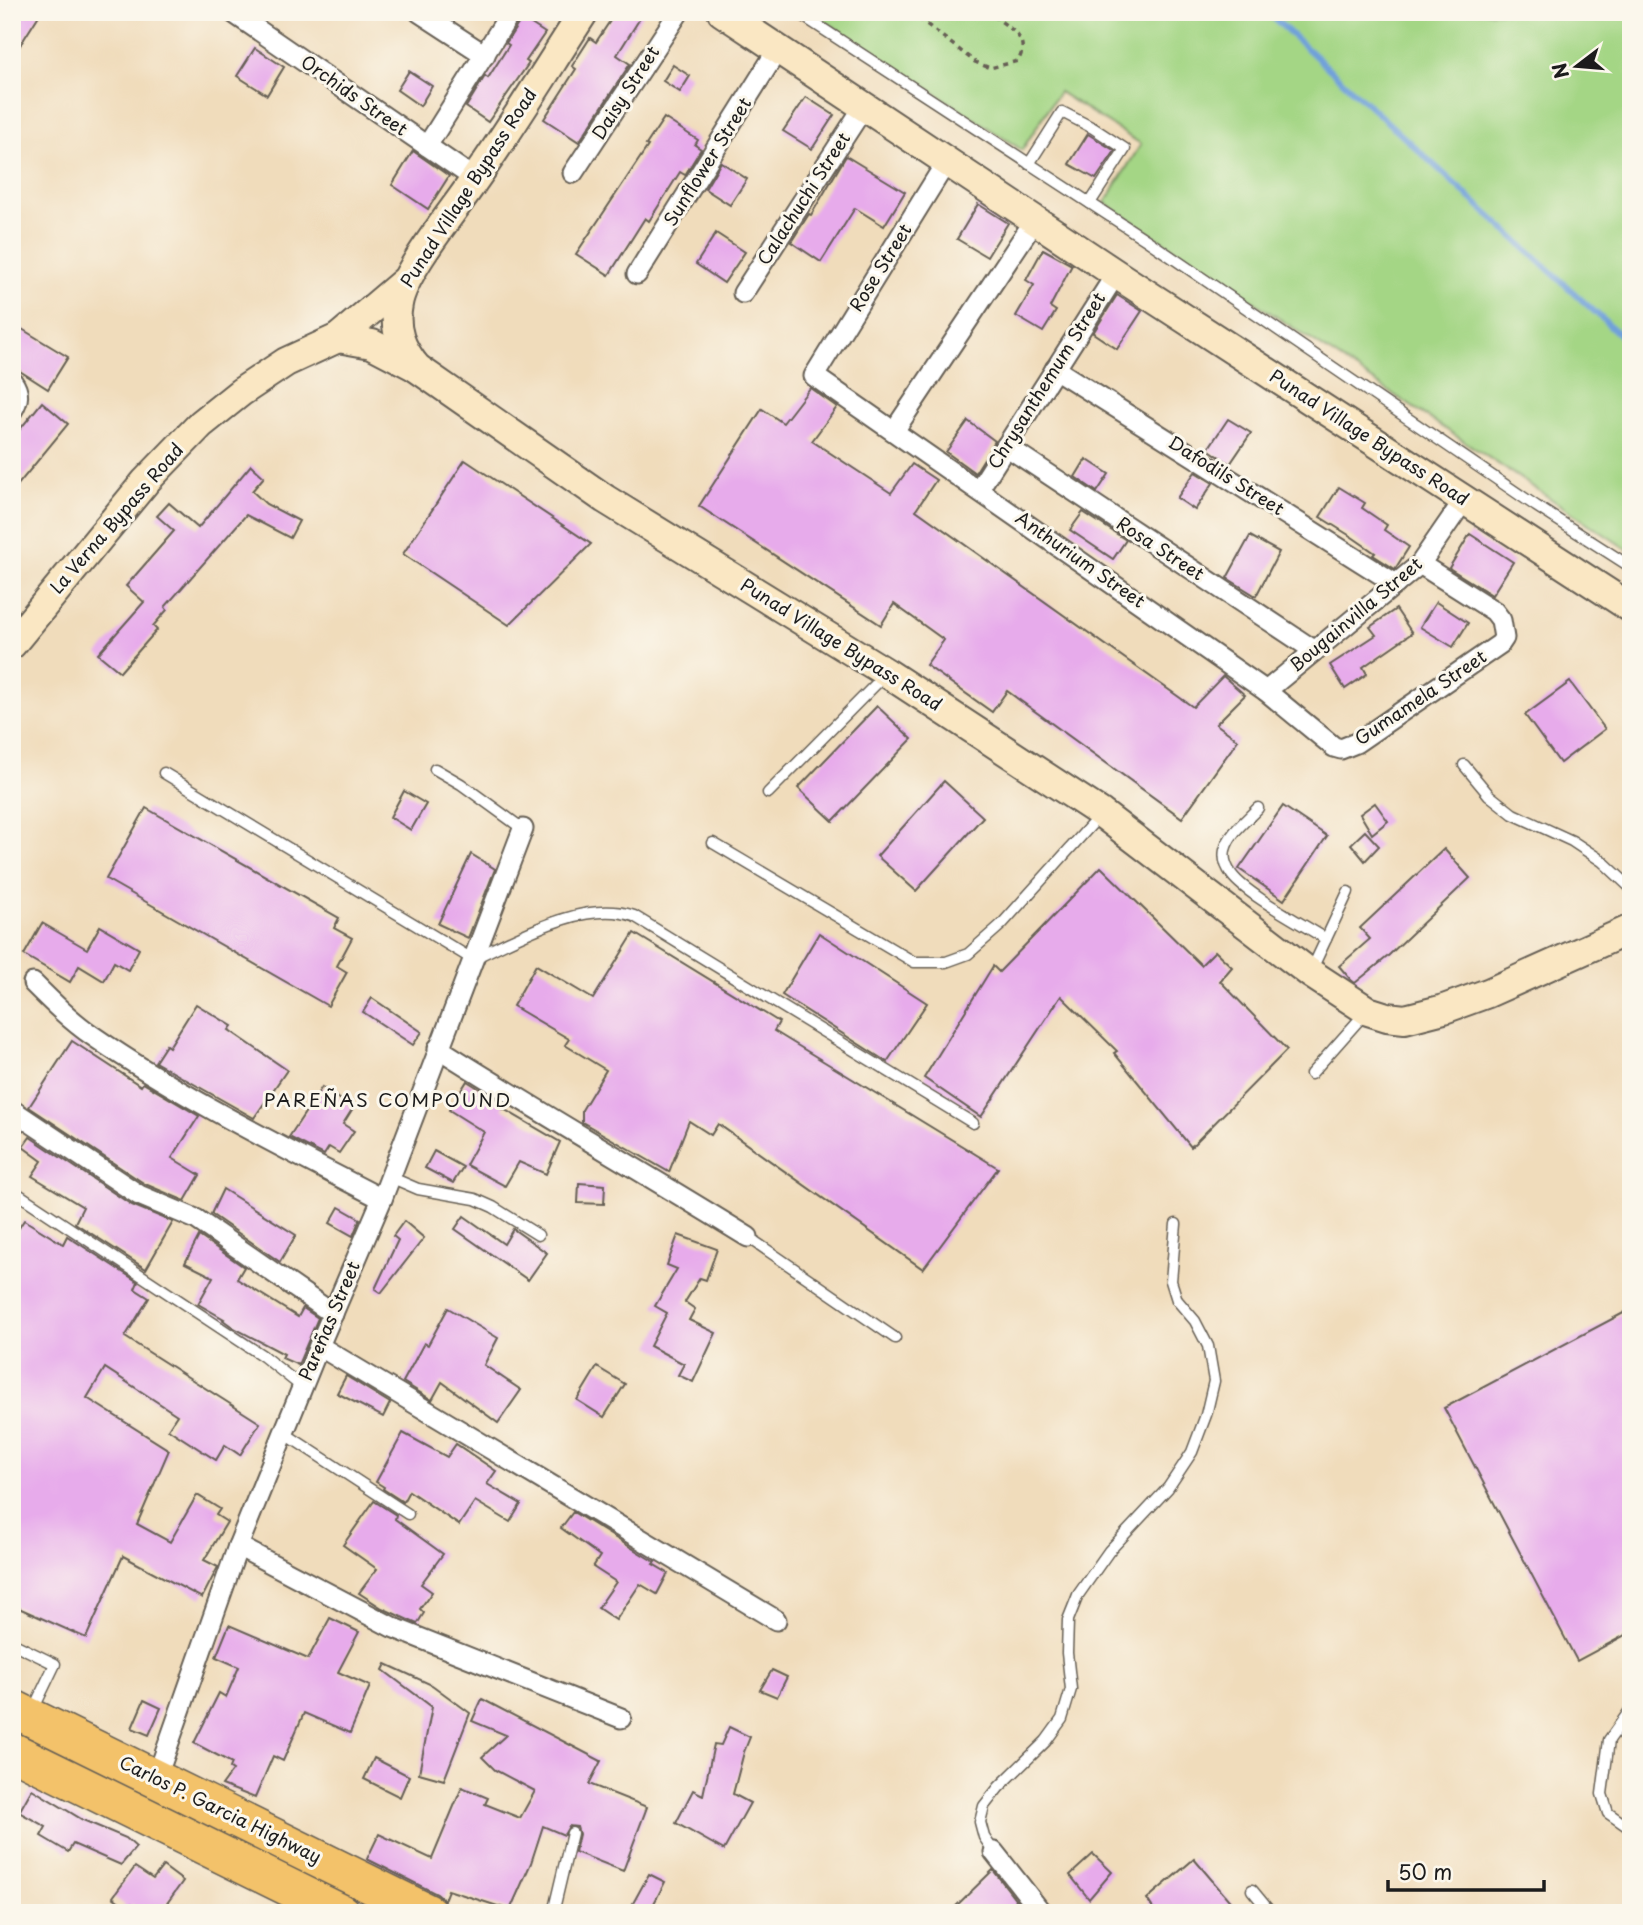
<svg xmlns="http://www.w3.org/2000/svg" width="1643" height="1925" viewBox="0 0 1643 1925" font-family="'Playpen Sans',sans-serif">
<rect width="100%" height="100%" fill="#fbf7ec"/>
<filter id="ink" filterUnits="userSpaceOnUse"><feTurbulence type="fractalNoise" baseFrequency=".0143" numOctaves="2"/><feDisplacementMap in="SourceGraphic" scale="14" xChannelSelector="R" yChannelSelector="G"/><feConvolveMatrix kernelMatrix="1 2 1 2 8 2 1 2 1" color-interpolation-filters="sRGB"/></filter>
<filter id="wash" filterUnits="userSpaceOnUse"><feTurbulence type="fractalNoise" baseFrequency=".00686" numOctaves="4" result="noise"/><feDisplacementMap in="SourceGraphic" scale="28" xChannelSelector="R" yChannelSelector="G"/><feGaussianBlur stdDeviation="1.57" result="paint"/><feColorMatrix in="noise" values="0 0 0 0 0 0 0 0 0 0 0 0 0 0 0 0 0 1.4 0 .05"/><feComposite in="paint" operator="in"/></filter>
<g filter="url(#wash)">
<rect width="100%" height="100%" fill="#f0dcbb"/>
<!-- green -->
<path fill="#a4d685" stroke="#607950" stroke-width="2" d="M811,12H1631V552L1105,203L1141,144L1059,92L1022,150Z"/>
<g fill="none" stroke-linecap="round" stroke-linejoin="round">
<!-- stream -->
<path stroke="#70a0da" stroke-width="6" d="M1267,12L1631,345"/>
</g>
<g id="blocks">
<!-- building -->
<g fill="#e7abeb">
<path d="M12,12H41L12,58Z"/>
<path d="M616,12H644L617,55L630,64L579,142L544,119L576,69L572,66L590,38L596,42Z"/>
<path d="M522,18L545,33L526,61L529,63L488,122L466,107L485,76L488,78L509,45L506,43Z"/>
<path d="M255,48L284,67L267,95L237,76Z"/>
<path d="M673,65L690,76L680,92L663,81Z"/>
<path d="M409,71L432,86L420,106L397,90Z"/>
<path d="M806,97L834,115L812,149L783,131Z"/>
<path d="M664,118L698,140L695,145L701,149L685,175L680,172L649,221L645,218L609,275L576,254L648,146L646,145Z"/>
<path d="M1088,134L1115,151L1096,179L1069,164Z"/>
<path d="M413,151L449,176L428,209L392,185Z"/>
<path d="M846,156L905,192L884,226L855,208L821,262L791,242L809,214L811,215Z"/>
<path d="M721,162L747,179L730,205L705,189Z"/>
<path d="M978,204L1008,223L987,257L957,239Z"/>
<path d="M716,233L745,252L724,283L696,264Z"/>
<path d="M1043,249L1072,265L1050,307L1056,311L1043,332L1016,316L1034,285L1026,280Z"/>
<path d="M1117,295L1142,311L1117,349L1093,333Z"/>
<path d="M12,323L68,357L48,389L12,366Z"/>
<path d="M810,388L837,407L812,441L891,493L912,464L936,480L916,510L1193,707L1223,676L1245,695L1216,724L1238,740L1182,818L1007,691L992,712L926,665L944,640L894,604L881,625L699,506L762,409L783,423Z"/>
<path d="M42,402L68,424L12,492V439Z"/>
<path d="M1228,419L1251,433L1230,464L1208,449Z"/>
<path d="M968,421L995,441L975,473L946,452Z"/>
<path d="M1086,459L1109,474L1097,492L1075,477Z"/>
<path d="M465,460L591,544L509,625L403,554Z"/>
<path d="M251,465L264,477L252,491L266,504L299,521L290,538L246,515L165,607L167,610L153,626L157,630L120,672L98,654L144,602L126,586L174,531L157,516L169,503L198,528Z"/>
<path d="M1195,472L1213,483L1195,510L1177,498Z"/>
<path d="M1339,487L1365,503L1362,508L1387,525L1384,530L1409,547L1395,569L1373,555L1375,553L1352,537L1320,517Z"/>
<path d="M1083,512L1126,540L1113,559L1070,530Z"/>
<path d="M1470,534L1513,562L1492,595L1449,568Z"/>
<path d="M1250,536L1279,552L1256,596L1227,578Z"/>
<path d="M1436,602L1468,623L1453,647L1420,627Z"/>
<path d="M1396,609L1412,633L1363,667L1367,674L1345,689L1330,665L1376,635L1370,627Z"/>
<path d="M1570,682L1605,729L1560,763L1525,715Z"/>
<path d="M877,706L912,739L833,821L798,788Z"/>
<path d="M944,781L983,817L916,891L877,856Z"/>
<path d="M404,791L426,804L411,830L390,817Z"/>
<path d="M1375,803L1388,821L1372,834L1360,814Z"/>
<path d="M1283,806L1327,836L1284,900L1239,869Z"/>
<path d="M146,808L339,918L334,928L352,938L337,966L347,972L328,1006L106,879Z"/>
<path d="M1365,831L1379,846L1365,861L1351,844Z"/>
<path d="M1444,849L1470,878L1387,957L1355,983L1351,980L1339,966L1370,939L1360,928Z"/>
<path d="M471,854L495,869L468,938L438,924Z"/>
<path d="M1101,867L1201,965L1215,951L1232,967L1220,981L1287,1050L1191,1147L1114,1053L1117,1051L1061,996L981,1117L924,1078L993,966L999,972Z"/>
<path d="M42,923L87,949L100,926L139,949L128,970L114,962L104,981L79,966L70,982L24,955Z"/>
<path d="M634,933L779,1022L774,1031L998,1168L923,1269L718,1124L711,1135L689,1121L669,1172L582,1122V1110L606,1070L565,1045L569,1039L513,1006L536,965L593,999Z"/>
<path d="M819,933L927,1003L887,1062L782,995Z"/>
<path d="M372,998L422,1032L413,1045L363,1012Z"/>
<path d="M196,1004L232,1026L229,1030L287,1070L254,1118L155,1062L166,1045L169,1047Z"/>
<path d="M72,1041L141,1086L143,1083L199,1116L172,1158L200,1175L185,1201L145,1184L29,1107Z"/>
<path d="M467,1081L504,1104L502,1108L560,1142L546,1174L519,1162L505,1186L466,1165L484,1132L449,1110Z"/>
<path d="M322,1087L353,1108L343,1124L354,1131L339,1153L329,1147L324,1155L289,1137Z"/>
<path d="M30,1137L132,1205L173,1222L146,1269L75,1223L83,1207L32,1176L42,1161L23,1147Z"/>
<path d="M434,1151L463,1167L453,1183L425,1168Z"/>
<path d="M579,1183L605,1185L604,1204L578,1203Z"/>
<path d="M223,1189L296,1235L280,1262L211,1214Z"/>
<path d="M339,1207L360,1219L353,1236L330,1223Z"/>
<path d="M464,1216L504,1244L513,1229L547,1253L528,1280L455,1229Z"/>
<path d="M24,1220L63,1244L67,1236L138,1282L135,1289L149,1298L125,1337L260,1423L240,1455L225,1445L216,1460L168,1429L177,1415L105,1368L87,1398L169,1450L137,1524L170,1542L197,1495L220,1509L216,1515L227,1522L204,1560L218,1567L202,1598L123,1556L86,1638L12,1605V1239Z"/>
<path d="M404,1221L424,1238L381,1293L375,1289L398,1240L393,1236Z"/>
<path d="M678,1235L717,1249L706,1280L700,1278L685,1302L695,1309L689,1320L716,1333L693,1382L678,1375L684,1364L650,1346L667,1313L655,1306L677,1269L667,1265Z"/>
<path d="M199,1236L244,1267L237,1279L298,1317L303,1308L318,1318L298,1365L282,1358L284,1354L234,1328L223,1320L224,1319L198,1304L213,1277L185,1263Z"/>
<path d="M448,1308L498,1338L484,1365L521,1390L498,1423L442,1382L432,1400L403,1382L424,1343L428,1345Z"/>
<path d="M1631,1309V1632L1577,1661L1444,1408Z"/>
<path d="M597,1367L625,1384L604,1417L577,1400Z"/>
<path d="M346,1376L390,1403L383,1417L337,1393Z"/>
<path d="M403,1433L447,1457L456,1444L496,1471L487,1484L521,1504L510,1522L475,1501L459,1525L409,1491L403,1502L383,1489L384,1487L376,1482Z"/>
<path d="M374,1501L396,1515L395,1519L443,1554L421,1584L432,1592L420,1609L424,1613L417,1624L382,1608L359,1593L377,1569L343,1545Z"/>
<path d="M573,1512L648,1558L655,1562L653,1564L668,1573L657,1594L640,1584L616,1620L598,1608L616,1582L593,1567L600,1556L561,1528Z"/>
<path d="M330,1618L359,1632L338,1672L370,1686L350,1733L304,1713L283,1761L273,1756L255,1798L222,1785L233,1770L230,1768L232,1763L194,1743L219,1693L226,1697L239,1667L216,1657L229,1625L308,1659Z"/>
<path d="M386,1664L432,1685L470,1713L444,1780L419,1773L432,1707L383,1670Z"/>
<path d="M772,1670L787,1677L777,1697L760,1690Z"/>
<path d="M482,1699L601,1761L589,1784L647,1807L623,1871L575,1852L579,1834L577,1827L569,1826L564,1835L543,1826L531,1863L510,1910L448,1890L444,1900L437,1894L367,1859L379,1834L432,1859L462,1787L488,1798L485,1804L520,1818L535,1791L495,1770L482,1757L506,1735L472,1721Z"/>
<path d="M144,1700L161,1708L149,1735L132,1728Z"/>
<path d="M729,1727L750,1737L744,1752L733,1794L750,1803L724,1850L676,1823L693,1790L703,1795L714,1744L721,1745Z"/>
<path d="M374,1758L409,1776L400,1797L364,1779Z"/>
<path d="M32,1789L83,1820L126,1838L136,1847L121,1865L73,1844L68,1852L41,1836L46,1827L19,1812Z"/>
<path d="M1093,1854L1112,1872L1089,1899L1070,1875Z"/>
<path d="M1194,1859L1240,1913H1156L1147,1899Z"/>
<path d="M163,1866L183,1881L160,1913H144L132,1904L129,1909L113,1897L135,1867L153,1879Z"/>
<path d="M993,1870L1026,1913H949Z"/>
<path d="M649,1874L665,1882L649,1913H647L632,1905Z"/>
</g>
</g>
</g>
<g filter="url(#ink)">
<use href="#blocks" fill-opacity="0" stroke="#665f54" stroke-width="2"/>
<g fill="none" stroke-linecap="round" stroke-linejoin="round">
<!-- lane casing -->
<g stroke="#665f54" stroke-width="13">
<g id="lane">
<path d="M797,12L1148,241L1536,506L1631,567"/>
<path d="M1029,164L1062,112L1093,128L1125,149L1090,203"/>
<path d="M1464,765L1489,795L1513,814L1572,841L1602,861L1631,888"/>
<path d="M435,769L461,784L523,829"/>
<path d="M164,773L472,959C518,938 583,899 634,916L973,1123"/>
<path d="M768,793L884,676"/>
<path d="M1258,808C1247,820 1229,833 1225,850C1223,859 1226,867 1232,875C1247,895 1303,924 1326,939"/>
<path d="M713,843L914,962H946L968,954L1002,924L1101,814"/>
<path d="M1312,969L1348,892"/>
<path d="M1311,1074L1366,1012"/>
<path d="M390,1177L418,1189L475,1199L493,1207L538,1235"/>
<path d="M12,1190L263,1356L302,1387"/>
<path d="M748,1237L895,1338"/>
<path d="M284,1433L408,1514"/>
<path d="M12,1643L55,1664L33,1710"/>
<path d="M1631,1709L1609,1740L1602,1794L1608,1813L1631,1829"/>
<path d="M994,1852L984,1837L980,1822L984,1806L999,1787L1046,1741L1062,1719L1071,1689L1067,1653L1068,1620L1078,1595L1109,1551L1168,1488L1192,1452L1206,1415L1214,1381L1208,1346L1195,1321L1177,1300L1171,1281L1176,1224"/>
<path d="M1252,1890L1271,1913"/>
<path d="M553,1913L572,1833"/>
</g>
</g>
<!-- street casing -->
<g stroke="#665f54" stroke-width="23">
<g id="street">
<path d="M232,12L475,179"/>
<path d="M419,12L485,55"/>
<path d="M427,146L511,12"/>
<path d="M947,161L814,376L1266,691L1334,747L1341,749L1356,743L1500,644L1504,638L1501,620L1494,611L1420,564"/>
<path d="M573,173L679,12"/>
<path d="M637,274L778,49"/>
<path d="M743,293L865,105"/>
<path d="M1055,369L1396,584"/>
<path d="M12,381C20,392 19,400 12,411"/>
<path d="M894,431L1035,220"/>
<path d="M1006,446L1315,651"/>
<path d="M979,489L1116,274"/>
<path d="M1266,691L1420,564L1464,500"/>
<path d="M33,983C52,1002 71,1021 93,1036C184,1099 284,1148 382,1199"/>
<path d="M438,1048C540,1113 645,1173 748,1237"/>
<path d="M12,1110L139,1195L196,1219L333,1314"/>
<path d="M319,1346L776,1620"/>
<path d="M238,1546L392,1627L621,1718"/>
<path d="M154,1785L238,1546L319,1346L382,1199L523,829"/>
<path d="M994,1852L1042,1913"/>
</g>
</g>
<!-- secondary casing -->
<g stroke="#665f54" stroke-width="32">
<g id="secondary">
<path d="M584,12C547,69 512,127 473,182C453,212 403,272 398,304C393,329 401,349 417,368L605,499L887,673L1101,813L1310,973L1368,1011L1387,1017L1405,1019L1444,1009L1488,993L1631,929"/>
<path d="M722,12L1116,274L1631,608"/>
<path d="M338,338L372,344L416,367"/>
<path d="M12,644L146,481L201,424L241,392L286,362L338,338L404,282"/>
</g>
</g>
<!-- highway casing -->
<g stroke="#665f54" stroke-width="40">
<g id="highway">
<path d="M12,1708L428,1913"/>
<path d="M12,1751L341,1913"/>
</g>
</g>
<!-- path -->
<path stroke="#665f54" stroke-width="3.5" stroke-dasharray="5 5" stroke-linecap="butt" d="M911,12L975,62L990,68L1018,61C1033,35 1004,27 990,12"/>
<!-- lane -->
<use href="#lane" stroke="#fff" stroke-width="10"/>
<!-- street -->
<use href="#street" stroke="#fff" stroke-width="19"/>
<!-- secondary -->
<use href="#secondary" stroke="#fae7c3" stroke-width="28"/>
<!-- highway -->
<use href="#highway" stroke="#f3c26a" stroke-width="37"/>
</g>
</g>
<g text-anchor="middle" stroke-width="6" stroke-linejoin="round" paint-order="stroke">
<!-- street labels -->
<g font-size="18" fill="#1c1c1c" stroke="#fbf7ec">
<text transform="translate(626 93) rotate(-57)" y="6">Daisy Street</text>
<text transform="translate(354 96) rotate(35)" y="6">Orchids Street</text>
<text transform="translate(708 162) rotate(-58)" y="6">Sunflower Street</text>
<text transform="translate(469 188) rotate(-57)" y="6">Punad Village Bypass Road</text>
<text transform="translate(804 199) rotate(-57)" y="6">Calachuchi Street</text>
<text transform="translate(881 268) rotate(-58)" y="6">Rose Street</text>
<text transform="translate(1047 381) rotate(-58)" y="6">Chrysanthemum Street</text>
<text transform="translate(1369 438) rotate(33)" y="6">Punad Village Bypass Road</text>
<text transform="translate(1226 476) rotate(32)" y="6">Dafodils Street</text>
<text transform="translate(117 519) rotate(-49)" y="6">La Verna Bypass Road</text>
<text transform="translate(1160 549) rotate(33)" y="6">Rosa Street</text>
<text transform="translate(1080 560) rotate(35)" y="6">Anthurium Street</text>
<text transform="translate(1356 615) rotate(-40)" y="6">Bougainvilla Street</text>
<text transform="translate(841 645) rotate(32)" y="6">Punad Village Bypass Road</text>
<text transform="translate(1421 698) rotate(-34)" y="6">Gumamela Street</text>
<text transform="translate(330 1321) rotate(-67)" y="6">Pareñas Street</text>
<text transform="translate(220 1810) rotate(26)" y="6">Carlos P. Garcia Highway</text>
</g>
<!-- neighbourhood labels -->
<g font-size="19" letter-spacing="2" fill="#1c1c1c" stroke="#fbf7ec">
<text x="388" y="1107">PAREÑAS COMPOUND</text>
</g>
</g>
<!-- margin -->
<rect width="1643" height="1925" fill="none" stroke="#fbf7ec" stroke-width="42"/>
<!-- north arrow -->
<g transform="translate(1577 66) rotate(254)" stroke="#fbf7ec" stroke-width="5" paint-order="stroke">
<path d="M0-5L12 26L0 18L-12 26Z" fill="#1c1c1c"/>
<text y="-10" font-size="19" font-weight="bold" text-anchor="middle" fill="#1c1c1c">N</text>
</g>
<!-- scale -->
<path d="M1388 1880v10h156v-10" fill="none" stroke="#1c1c1c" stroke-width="3.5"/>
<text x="1398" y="1880" font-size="21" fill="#1c1c1c" stroke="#fbf7ec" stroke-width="5" paint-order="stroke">50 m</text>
</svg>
